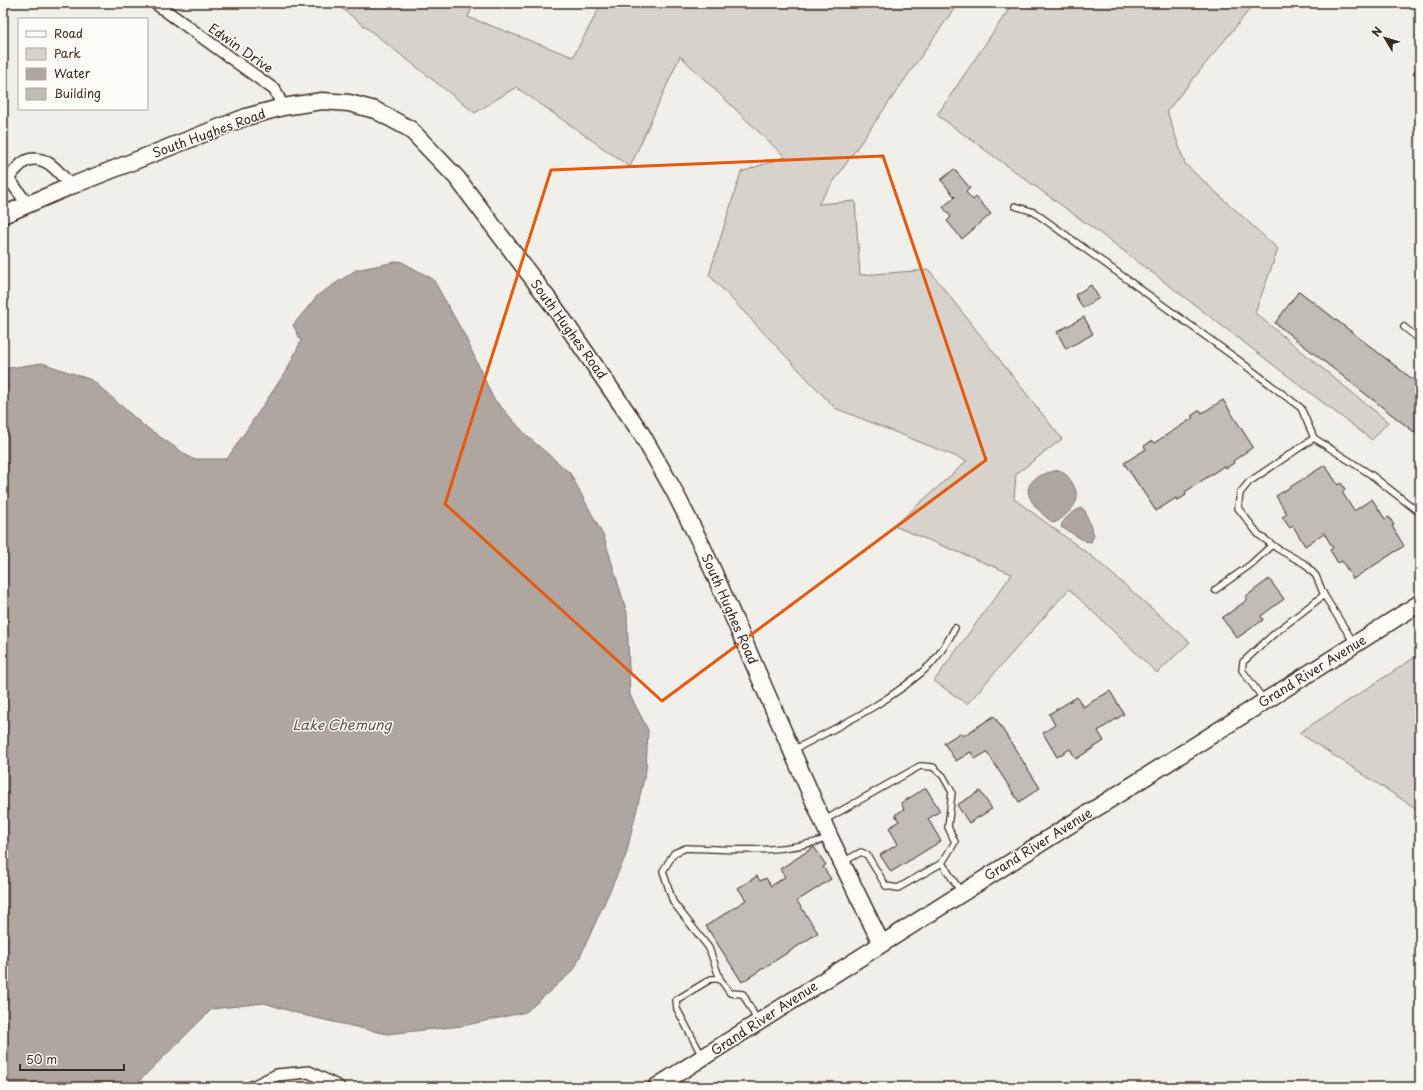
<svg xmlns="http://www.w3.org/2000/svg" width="1423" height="1090" viewBox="0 0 1423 1090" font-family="'Playpen Sans',sans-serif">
<rect width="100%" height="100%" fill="#f1efea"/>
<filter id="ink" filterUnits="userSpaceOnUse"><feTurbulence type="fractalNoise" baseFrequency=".025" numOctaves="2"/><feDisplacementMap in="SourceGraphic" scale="8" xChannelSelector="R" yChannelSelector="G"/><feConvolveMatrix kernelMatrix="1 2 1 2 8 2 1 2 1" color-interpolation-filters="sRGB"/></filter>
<g filter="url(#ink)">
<!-- green -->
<g fill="#d7d2cc" stroke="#897e75">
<path d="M335,3H474L468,17L573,57L602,3H958L818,204L855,201L860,275L929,270L1062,439L1016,474L1014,499L1094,558L1190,642L1157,673L1069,589L967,704L934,681L1012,574L894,526L967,461L835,408L709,275L741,172L785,157L680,56L630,167L516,87L475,113Z"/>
<path d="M1013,3H1255L1167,111L1185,164L1278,249L1255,313L1388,422L1372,440L1112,242L937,115Z"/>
<path d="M1420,654V811L1299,733Z"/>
</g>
<!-- water -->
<g fill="#aea69f" stroke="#80746b">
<path d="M400,261L433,279L466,338L493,398L528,437L570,473L604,537L627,613L630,695L648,730L646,770L626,855L574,970L526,1012L462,1026L387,1034L307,1016L264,1003L212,1009L133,1087H3V369L42,363L92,380L143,425L192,459H227L287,370L301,341L293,325L318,295L356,270Z"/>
<path d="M1059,470C1068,473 1078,490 1077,499C1076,506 1060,522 1053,523C1024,500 1014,479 1059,470Z"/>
<path d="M1082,508L1085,511L1094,535L1091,542L1085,541L1061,527C1062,519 1075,510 1082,508Z"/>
</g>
<!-- building -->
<g fill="#c1bcb4" stroke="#3b2a1e">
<path d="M1420,64V79L1413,74Z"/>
<path d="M954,169L970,188L966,192L973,200L976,197L991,214L962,239L947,221L951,217L943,207L955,197L941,180Z"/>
<path d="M1091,285L1099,298L1083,308L1075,295Z"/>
<path d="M1299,291L1420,385V426L1414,432L1275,323Z"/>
<path d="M1084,317L1093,334L1066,349L1057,332Z"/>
<path d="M1223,400L1253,447L1233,461L1234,463L1226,468L1224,466L1185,492L1186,495L1177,501L1176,498L1156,511L1124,463L1146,449L1144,446L1152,441L1154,443L1193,418L1191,416L1200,410L1202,413Z"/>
<path d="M1325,465L1338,485L1341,483L1345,489L1342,492L1354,511L1372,499L1385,519L1389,517L1394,525L1392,526L1404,546L1353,579L1342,561L1338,563L1330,550L1333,548L1324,533L1305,546L1293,526L1290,528L1282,517L1287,514L1276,496Z"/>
<path d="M1269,579L1284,599L1261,616L1263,620L1237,638L1222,618L1247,600L1245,597Z"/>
<path d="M1110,691L1124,714L1098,731L1104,741L1076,759L1070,749L1057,757L1043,733L1055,725L1049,714L1077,697L1083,707Z"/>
<path d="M994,716L1040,788L1019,802L987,752L975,759L971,752L956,761L944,743L960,733L963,736Z"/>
<path d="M926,788L940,811L928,819L941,841L891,872L880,855L898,844L889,828L899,821L895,815L904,809L901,803Z"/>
<path d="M980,791L992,809L969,823L957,805Z"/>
<path d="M814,847L826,865L823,867L831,879L797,901L818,933L742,982L706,926L746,900L738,888L757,876L760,881L766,878L771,886L785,877L780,869Z"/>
</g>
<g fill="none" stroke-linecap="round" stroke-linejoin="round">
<!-- lane casing -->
<g stroke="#3b2a1e" stroke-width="8">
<g id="lane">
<path d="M1015,206L1034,212L1237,359L1301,408L1314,438L1370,474L1420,513"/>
<path d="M1404,327L1420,340"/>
<path d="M1314,438L1249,482L1240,493L1238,508L1259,535L1278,549L1305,564L1316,576L1324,595L1354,643"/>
<path d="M1215,590L1250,565L1272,545"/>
<path d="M1264,700L1242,670L1243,662L1275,633L1324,595"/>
<path d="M793,750C840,726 892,701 931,664C941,653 948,641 955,628"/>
<path d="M823,821L920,766L933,767L943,776L952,792L948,827L955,842L942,863L961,892"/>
<path d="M843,862L861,852L867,855L886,886L898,888L942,863"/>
<path d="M720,979L709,948L673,902L663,871L674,853L686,848C735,850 782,854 829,838"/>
<path d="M702,1056L677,1009L676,1000L711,979H720L730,993L743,994L758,1022"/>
</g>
</g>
<!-- street casing -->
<g stroke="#3b2a1e" stroke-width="14">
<g id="street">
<path d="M155,3L275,90L283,107"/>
<path d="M3,171L28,205"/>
<path d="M9,177C14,172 21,162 28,160C47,154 60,174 71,186"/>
<path d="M252,1087L277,1075L309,1072L339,1087"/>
</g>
</g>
<!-- secondary casing -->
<g stroke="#3b2a1e" stroke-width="19">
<g id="secondary">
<path d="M3,215L71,186L246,117L283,107L322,101L349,103L375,110L410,129L457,178L555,308L641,433L673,489L703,548L830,838L881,943"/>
<path d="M656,1087L1420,603"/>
</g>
</g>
<!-- lane -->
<use href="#lane" stroke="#fdfcf7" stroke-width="5.5"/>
<!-- street -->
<use href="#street" stroke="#fdfcf7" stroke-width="11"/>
<!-- secondary -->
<use href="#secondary" stroke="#fdfcf7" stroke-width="16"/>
</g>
</g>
<!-- marked area -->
<path fill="none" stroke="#e8590c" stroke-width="3" stroke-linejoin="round" d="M883,156L986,460L662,701L445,504L551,170Z"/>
<g text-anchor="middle" stroke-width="3" stroke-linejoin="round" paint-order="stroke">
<!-- street labels -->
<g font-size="13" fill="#3b2a1e" stroke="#fdfcf7">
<text transform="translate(241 48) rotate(35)" y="5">Edwin Drive</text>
<text transform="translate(209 133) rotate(-20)" y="5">South Hughes Road</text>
<text transform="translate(569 329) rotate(54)" y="5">South Hughes Road</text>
<text transform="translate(730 609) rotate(66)" y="5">South Hughes Road</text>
<text transform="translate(1312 671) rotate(-32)" y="5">Grand River Avenue</text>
<text transform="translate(1038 844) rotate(-32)" y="5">Grand River Avenue</text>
<text transform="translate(764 1018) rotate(-33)" y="5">Grand River Avenue</text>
</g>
<!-- water labels -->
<g font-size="14" font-style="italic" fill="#63554b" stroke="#fdfcf7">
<text x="342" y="730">Lake Chemung</text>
</g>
</g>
<!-- margin -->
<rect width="1423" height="1090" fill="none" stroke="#fdfcf7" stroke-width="16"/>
<rect x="8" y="8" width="1407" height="1074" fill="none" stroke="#3b2a1e" stroke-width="1.5" filter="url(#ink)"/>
<!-- legend -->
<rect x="18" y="18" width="130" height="92" fill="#fdfcf7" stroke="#afa8a0"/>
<rect x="26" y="31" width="20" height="6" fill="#fdfcf7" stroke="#afa8a0"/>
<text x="54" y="38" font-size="12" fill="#3b2a1e">Road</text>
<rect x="26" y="48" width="20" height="12" fill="#d7d2cc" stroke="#afa8a0"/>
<text x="54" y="58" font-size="12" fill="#3b2a1e">Park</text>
<rect x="26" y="68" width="20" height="12" fill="#aea69f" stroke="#afa8a0"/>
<text x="54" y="78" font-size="12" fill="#3b2a1e">Water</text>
<rect x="26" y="88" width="20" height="12" fill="#c1bcb4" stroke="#afa8a0"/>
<text x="54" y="98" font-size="12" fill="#3b2a1e">Building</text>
<!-- north arrow -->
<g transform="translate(1385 38) rotate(308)" stroke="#fdfcf7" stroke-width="3" paint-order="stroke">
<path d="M0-3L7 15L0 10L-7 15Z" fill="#3b2a1e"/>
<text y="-6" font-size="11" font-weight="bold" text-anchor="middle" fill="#3b2a1e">N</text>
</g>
<!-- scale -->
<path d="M20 1064v6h104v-6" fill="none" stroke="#3b2a1e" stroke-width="2"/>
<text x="26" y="1064" font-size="12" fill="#3b2a1e" stroke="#fdfcf7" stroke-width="3" paint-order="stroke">50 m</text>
</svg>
